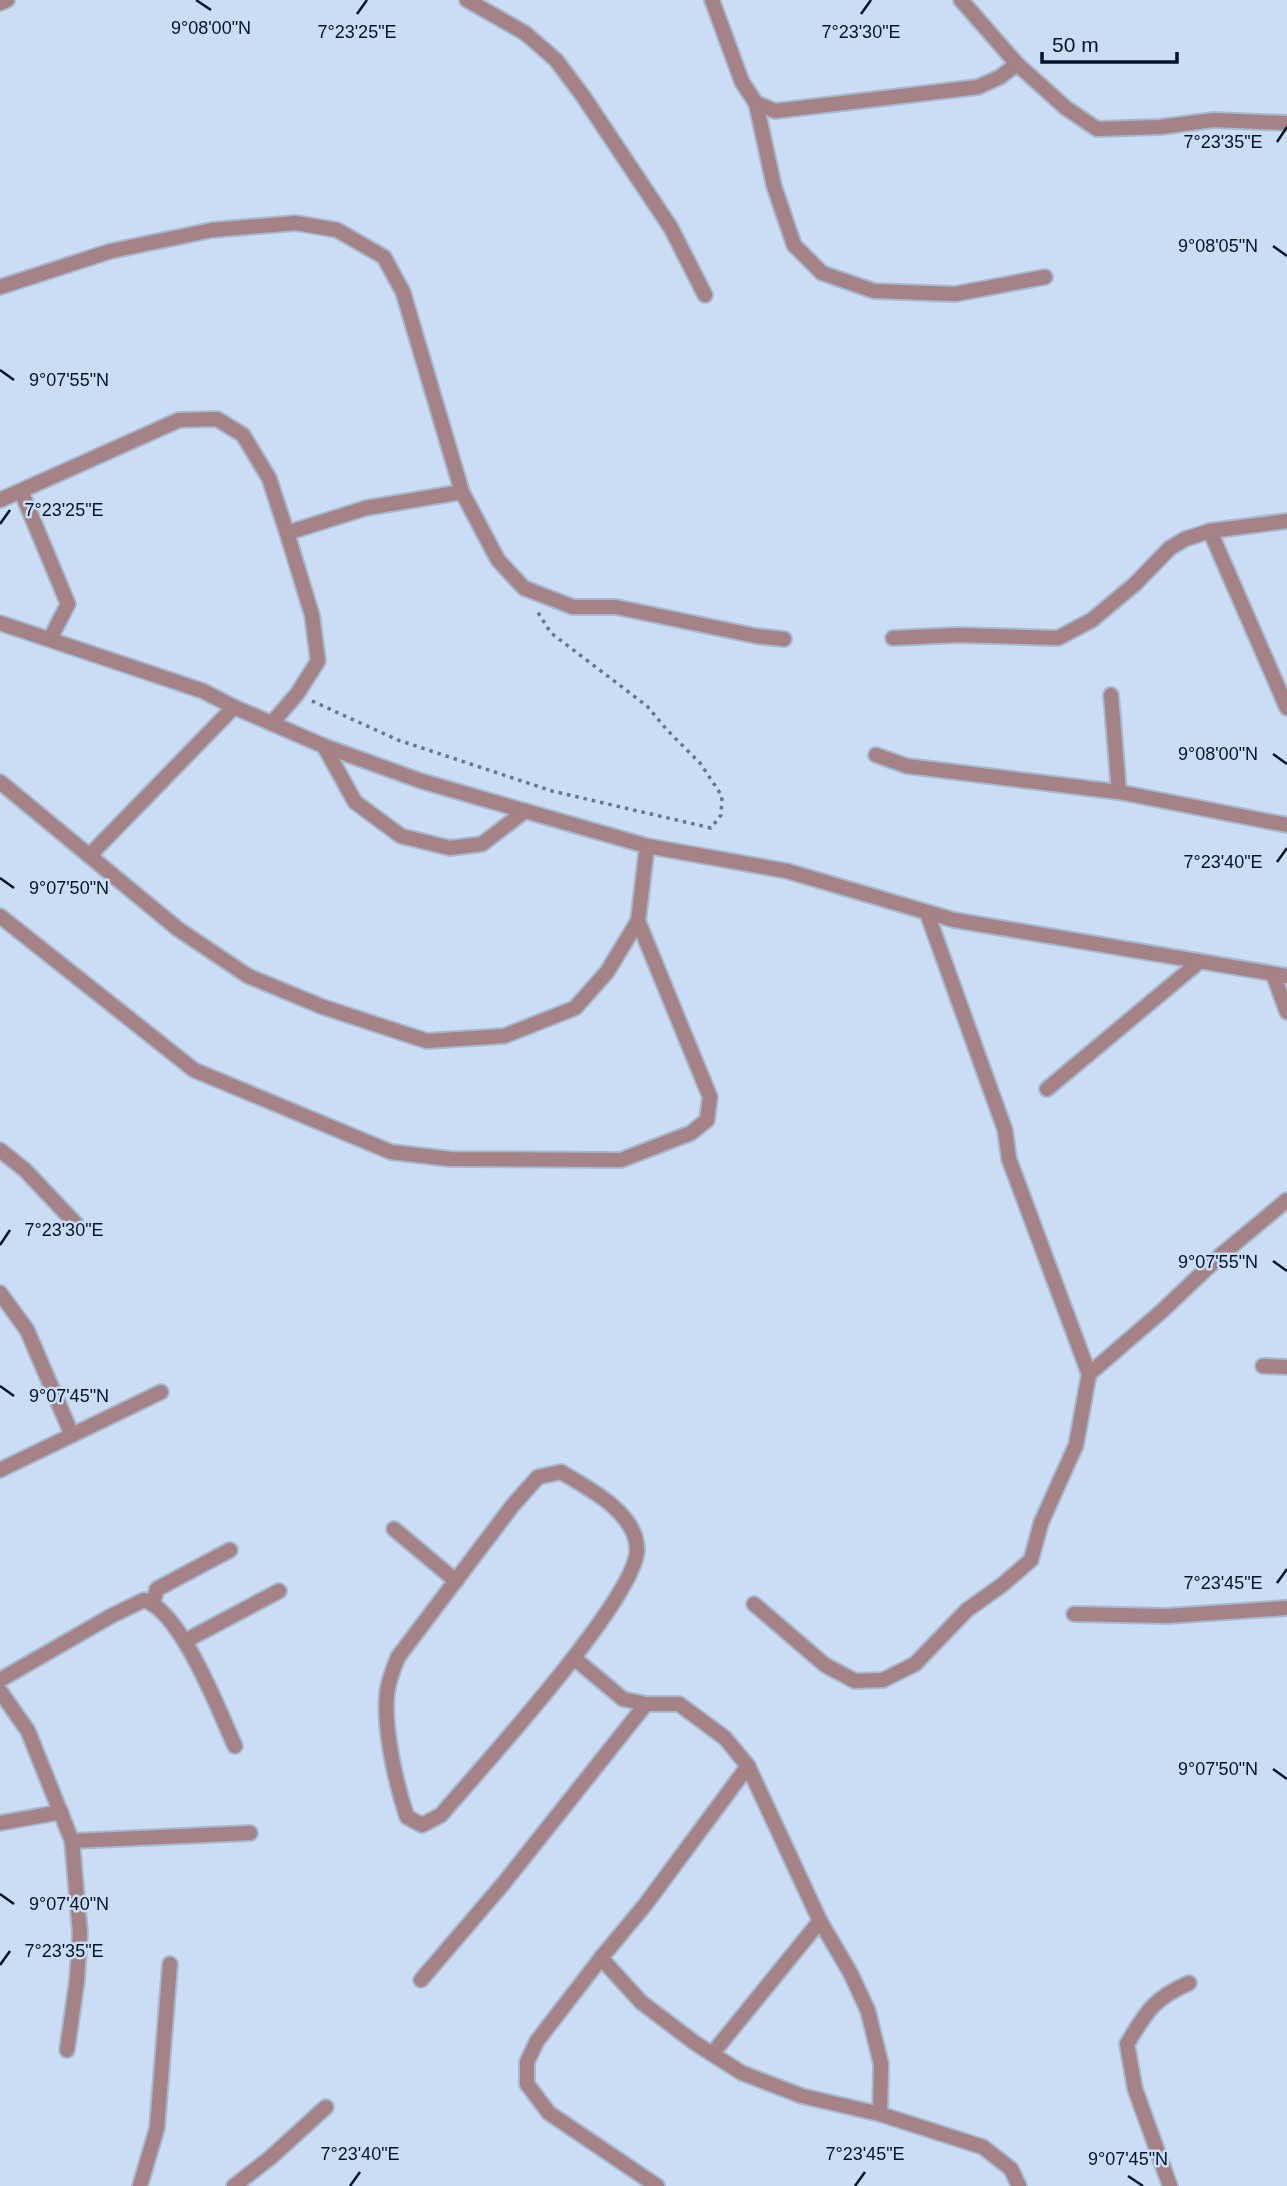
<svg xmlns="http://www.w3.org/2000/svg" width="1287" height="2186" viewBox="0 0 1287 2186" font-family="Arial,sans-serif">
<rect width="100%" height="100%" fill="#caddf4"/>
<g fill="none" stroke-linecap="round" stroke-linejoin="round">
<!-- minor casing -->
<g stroke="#a6b9cf" stroke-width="18">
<g id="minor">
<path d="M467,0L525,33L556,60L583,96L671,228L705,295"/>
<path d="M712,0L742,82L756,103L775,111L978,87L1000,77L1017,64"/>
<path d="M961,0L1017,64L1066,108L1097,129L1160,127L1214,120L1287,123"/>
<path d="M0,3L7,0"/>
<path d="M756,103L774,186L794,245L822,273L874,291L955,294L1045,277"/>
<path d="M0,287L111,251L212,230L296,223L337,230L384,257L403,292L462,492L498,560L524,588L573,607H616L756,636L784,639"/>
<path d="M21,491L68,604L50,639"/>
<path d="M0,500L179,420L217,419L243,435L269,478L287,533L312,615L318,661L297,694L272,723"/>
<path d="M1210,531L1287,708"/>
<path d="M287,533L366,508L462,492"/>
<path d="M0,623L203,691L234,707L324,746L421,781L647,846L787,871L954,920L1287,976"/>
<path d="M893,638L958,635L1058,638L1092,620L1135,584L1170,548L1185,539L1210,531L1287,521"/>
<path d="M1111,695L1119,792"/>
<path d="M324,746L355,802L401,836L450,848L482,844L525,811"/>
<path d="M876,755L907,766L1119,792L1287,825"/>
<path d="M0,782L178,929L248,976L323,1007L427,1041L504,1036L575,1008L607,972L638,921L647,846"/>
<path d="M89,856L234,707"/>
<path d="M927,913L1005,1130L1009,1159L1089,1374"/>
<path d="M0,916L194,1070L391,1152L451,1159L621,1160L691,1133L707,1120L710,1097L638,921"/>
<path d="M1273,974L1287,1012"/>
<path d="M1047,1089L1199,962"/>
<path d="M0,1150L25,1170L76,1224"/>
<path d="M0,1293L27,1330L72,1435"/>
<path d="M1263,1366L1287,1367"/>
<path d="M0,1470L161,1392"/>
<path d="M561,1472C588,1488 636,1512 637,1549C638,1597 478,1771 441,1815L422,1825L407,1817C396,1784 380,1717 389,1683C391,1674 395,1665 398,1657L513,1505L538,1477Z"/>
<path d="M394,1529L456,1581"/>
<path d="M153,1603L157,1589L230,1550"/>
<path d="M754,1604L825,1665L855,1681L883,1680L915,1664L967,1610L1002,1585L1031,1560L1041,1523L1076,1445L1089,1374L1162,1311L1221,1255L1287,1200"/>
<path d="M1074,1614L1167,1616L1287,1608"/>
<path d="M185,1641L279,1591"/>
<path d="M574,1658L623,1699L646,1704H679L725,1738L748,1766L820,1921L851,1974L868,2011L881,2064L880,2114"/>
<path d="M0,1680L111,1616L144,1600C181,1611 219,1711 235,1746"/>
<path d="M0,1691L28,1731L72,1841L80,1933L77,1980L67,2050"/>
<path d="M0,1823L61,1812"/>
<path d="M72,1841L250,1833"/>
<path d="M601,1958L641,2002L695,2043L742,2073L802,2096L880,2114L983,2147L1011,2169L1019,2186"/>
<path d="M421,1980L503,1884L646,1704"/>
<path d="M712,2054L820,1921"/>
<path d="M140,2186L157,2128L170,1964"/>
<path d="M234,2186L270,2158L326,2107"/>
<path d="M657,2186L549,2113L527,2084V2062L537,2041L601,1958L645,1905L748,1766"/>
<path d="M1170,2186L1135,2089L1127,2044C1147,2011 1153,1999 1189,1983"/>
</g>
</g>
<!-- path -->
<path stroke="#65778d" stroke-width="3.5" stroke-dasharray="3.5 5" stroke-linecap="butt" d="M312,701L398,740L552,791L711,828L721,815L722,796L700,763L667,730L647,706L551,633L537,611"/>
<!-- minor -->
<use href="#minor" stroke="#a58285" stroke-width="14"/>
</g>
<!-- ticks -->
<path fill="none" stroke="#031428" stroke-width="2.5" d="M196,0L211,10M357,14L367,0M861,14L871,0M1277,142L1287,127M1273,246L1287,256M0,370L14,380M0,524L10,510M1273,754L1287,764M1277,862L1287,848M0,878L14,888M0,1245L10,1230M1273,1261L1287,1271M0,1386L14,1396M1277,1583L1287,1569M1273,1769L1287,1779M0,1894L14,1904M0,1965L10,1951M1128,2176L1143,2186M350,2186L360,2172M855,2186L865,2172"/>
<g font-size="18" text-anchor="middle" fill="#031428" stroke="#caddf4" stroke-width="5" stroke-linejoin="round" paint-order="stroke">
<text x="211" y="34">9°08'00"N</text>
<text x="357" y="38">7°23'25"E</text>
<text x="861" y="38">7°23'30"E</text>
<text x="1223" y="148">7°23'35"E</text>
<text x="1218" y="252">9°08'05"N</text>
<text x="69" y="386">9°07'55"N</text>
<text x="64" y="516">7°23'25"E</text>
<text x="1218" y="760">9°08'00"N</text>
<text x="1223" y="868">7°23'40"E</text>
<text x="69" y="894">9°07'50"N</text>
<text x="64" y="1236">7°23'30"E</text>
<text x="1218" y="1268">9°07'55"N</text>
<text x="69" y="1402">9°07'45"N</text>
<text x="1223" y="1589">7°23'45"E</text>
<text x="1218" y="1775">9°07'50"N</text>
<text x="69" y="1910">9°07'40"N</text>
<text x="64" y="1957">7°23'35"E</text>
<text x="360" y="2160">7°23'40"E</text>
<text x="865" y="2160">7°23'45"E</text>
<text x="1128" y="2165">9°07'45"N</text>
</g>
<!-- scale -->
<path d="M1042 52v10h135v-10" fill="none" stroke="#031428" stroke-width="3.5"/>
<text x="1052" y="52" font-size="21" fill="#031428" stroke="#caddf4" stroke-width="5" paint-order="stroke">50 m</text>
</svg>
